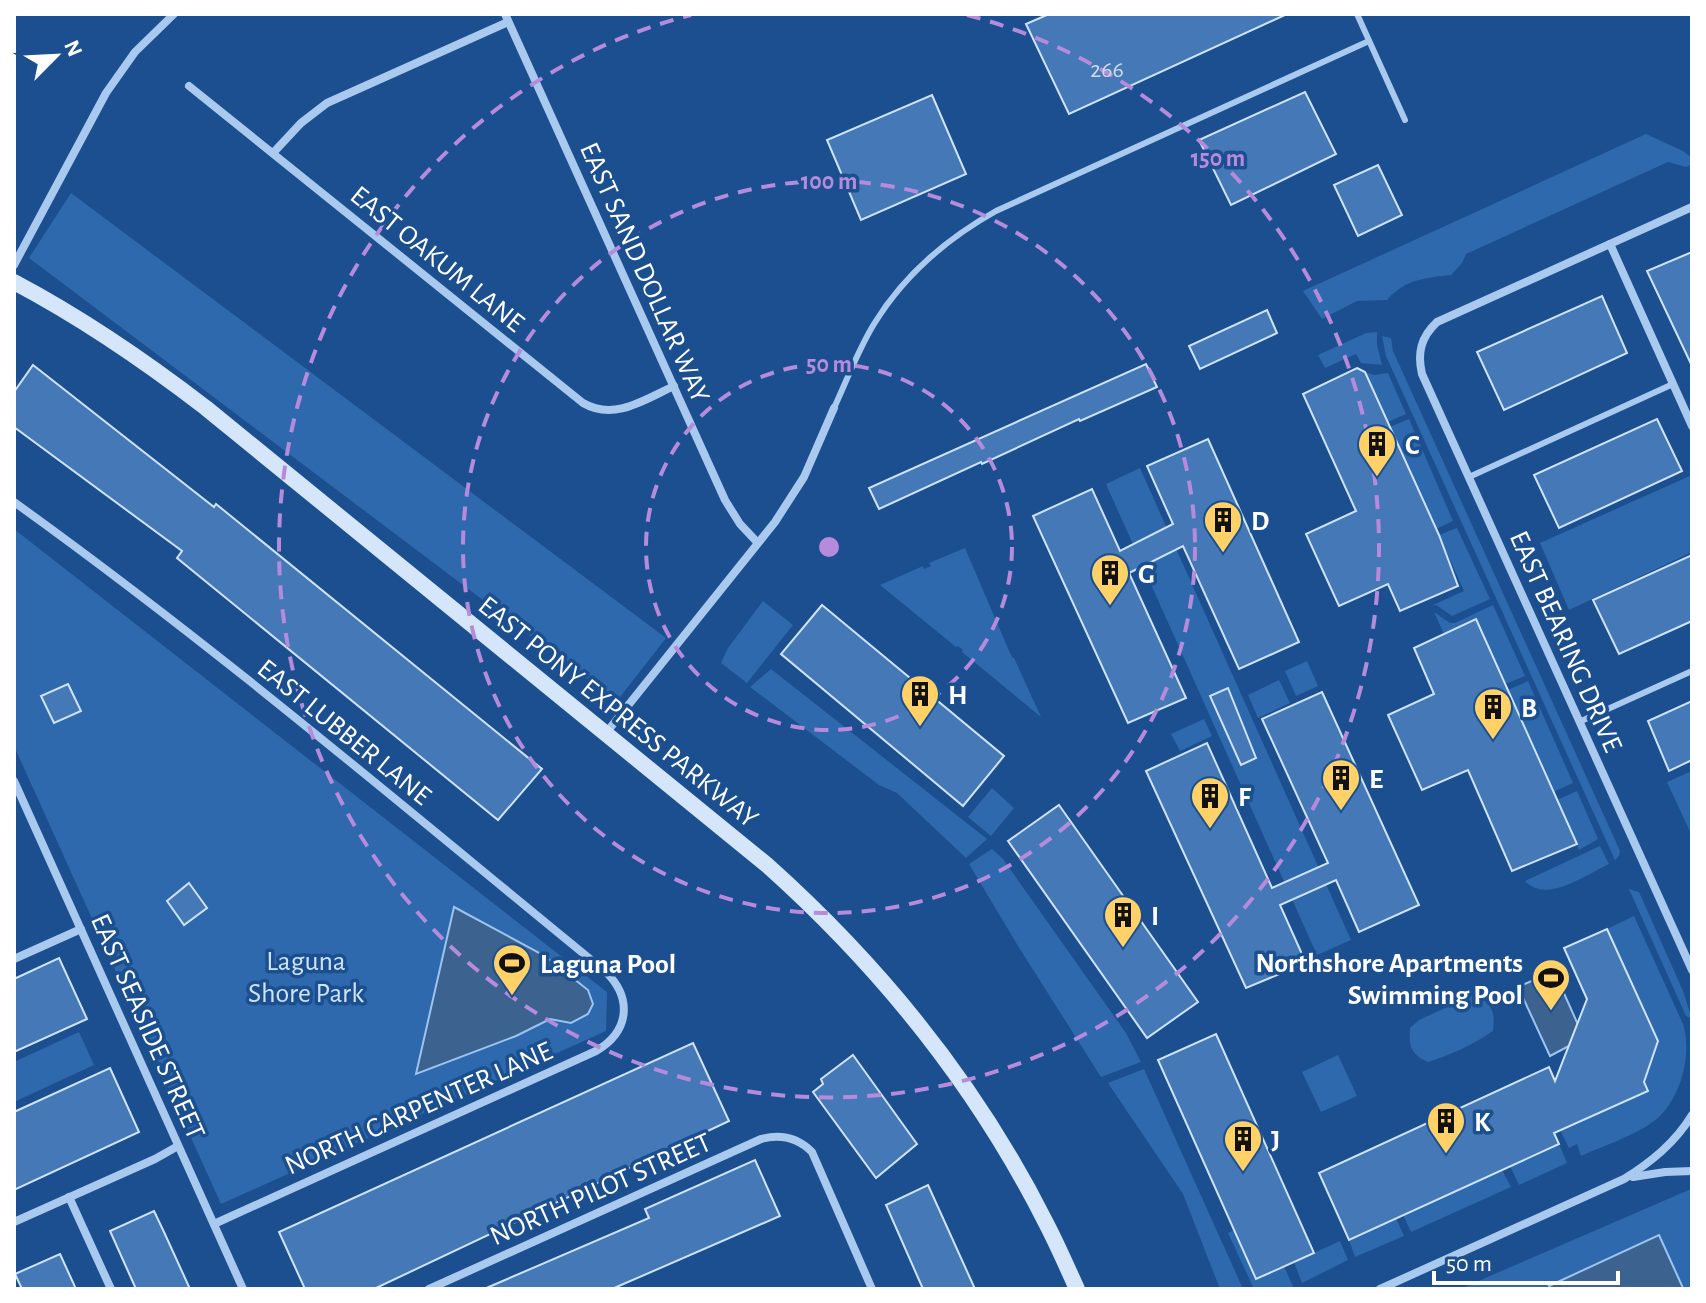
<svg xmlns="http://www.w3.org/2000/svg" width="1706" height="1303" viewBox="0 0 1706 1303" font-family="'Alegreya Sans',sans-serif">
<rect width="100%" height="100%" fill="#1b4f8f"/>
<!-- green -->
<g fill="#2e69ad">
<path d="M1646,134L1683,151L1692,158V164L1686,167L1668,162L1466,254L1462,263L1451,275C1425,278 1405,279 1387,300L1357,301L1322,319L1303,291Z"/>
<path d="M71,193L666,638L617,701L29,258Z"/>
<path d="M1377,332V345L1382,365L1361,363L1356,354L1325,368L1318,355L1366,333Z"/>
<path d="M1382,336L1391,338L1393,351L1620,851L1619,856L1615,860L1386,356Z"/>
<path d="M1365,372L1374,375L1388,373L1406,414L1388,422Z"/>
<path d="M1409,419L1453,521L1436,529L1390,427Z"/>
<path d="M1140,468L1351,940L1317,955L1106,484Z"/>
<path d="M1692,475V552L1569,610L1540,543Z"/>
<path d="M1457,528L1490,599L1452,616L1436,605L1431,606L1464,591L1439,535Z"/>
<path d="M14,529L607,992L606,1031L221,1204L14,746Z"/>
<path d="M965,548L1010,653L1013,658H1014L1041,717L962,652L963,650L958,646L956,647L880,585L923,566L924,569L931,566L929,563Z"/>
<path d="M763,601L793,625L747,683L721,663L728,648Z"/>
<path d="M1493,605L1525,676L1505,684L1476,619L1444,634L1434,612L1450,623H1455Z"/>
<path d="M1307,661L1318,686L1296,696L1285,671Z"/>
<path d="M771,669L987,839L966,858L897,793L879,785L750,687Z"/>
<path d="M1279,680L1290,703L1258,718L1248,695Z"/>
<path d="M1528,681L1573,783L1553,792L1508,690Z"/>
<path d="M1204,719L1212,736L1180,751L1171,734Z"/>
<path d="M1692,771V836L1667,782Z"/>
<path d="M992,788L1014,808L991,836L968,817Z"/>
<path d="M1577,791L1598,839L1579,850L1557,800Z"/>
<path d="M1600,846L1609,864C1585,875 1547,904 1525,881Z"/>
<path d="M992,849L1003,859L1126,1033L1141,1062L1101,1077L1018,946L969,864Z"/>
<path d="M1629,889L1639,892L1683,991L1692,1019L1686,1016Z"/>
<path d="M1634,916L1683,1024C1692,1053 1682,1095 1659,1117C1642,1133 1603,1146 1581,1156L1577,1144L1569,1148L1538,1086L1574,1124L1648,1091L1640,1073L1647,1074L1658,1041L1607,929Z"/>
<path d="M1476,994C1493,1008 1495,1009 1493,1031C1473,1045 1450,1055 1428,1062C1410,1054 1409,1046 1410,1028L1419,1020Z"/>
<path d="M79,1032L94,1065L14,1102V1062Z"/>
<path d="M1338,1055L1357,1096L1321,1112L1302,1072Z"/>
<path d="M1144,1069L1243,1289H1220L1183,1194L1108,1083Z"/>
<path d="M1559,1144L1567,1163L1519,1185L1510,1166Z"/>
<path d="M1502,1170L1511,1187L1411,1232L1403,1215Z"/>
<path d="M1691,1189L1692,1289H1460Z"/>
<path d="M1396,1218L1404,1236L1355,1257L1349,1240Z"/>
<path d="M1234,1230L1256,1279L1284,1266L1294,1289H1254L1228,1233Z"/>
<path d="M1340,1241L1348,1260L1302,1283L1294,1262Z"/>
</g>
<!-- water -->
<g fill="#3c6290" stroke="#9cc4f0" stroke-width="2">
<path d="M454,907L545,956L588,990L593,1004L588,1014L571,1023L550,1019L516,1036L416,1074Z"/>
<path d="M1554,971L1584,1038L1550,1056L1518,987Z"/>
<path d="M1659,1235L1683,1288L1551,1289L1549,1286Z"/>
</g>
<!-- building -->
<g fill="#4478b7" stroke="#cfe3fa" stroke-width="2">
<path d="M1049,14H1287L1069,114L1026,24Z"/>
<path d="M1305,92L1336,154L1231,205L1199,140Z"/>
<path d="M932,95L966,174L861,220L827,140Z"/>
<path d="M1378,165L1402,215L1358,236L1334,185Z"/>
<path d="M1692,252V366L1647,271Z"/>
<path d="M1602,296L1627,353L1504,410L1477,352Z"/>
<path d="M1267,310L1277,333L1200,369L1189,346Z"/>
<path d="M1146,364L1157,387L1080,421L1079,419L982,464L981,462L879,509L869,488Z"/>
<path d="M33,365L214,507L216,504L542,769L498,820L177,558L182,551L14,427V392Z"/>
<path d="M1357,368L1365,372L1439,535L1458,586L1400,611L1388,584L1339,606L1306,534L1356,511L1303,394Z"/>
<path d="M1657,419L1682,471L1559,528L1534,475Z"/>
<path d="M1208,439L1299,642L1239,669L1183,546L1129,573L1186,698L1128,723L1033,516L1092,489L1120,551L1173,524L1147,466Z"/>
<path d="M1692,555V621L1619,654L1593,600Z"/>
<path d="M822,605L1004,756L963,806L781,654Z"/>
<path d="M1476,619L1577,844L1512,871L1468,770L1422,790L1388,715L1434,694L1414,648Z"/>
<path d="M68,684L81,711L54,723L41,696Z"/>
<path d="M1228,688L1256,758L1241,765L1210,696Z"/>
<path d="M1322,692L1419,905L1359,932L1336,880L1280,905L1306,963L1246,988L1146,771L1207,743L1272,888L1328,863L1262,719Z"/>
<path d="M1692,701V760L1669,771L1648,721Z"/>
<path d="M1059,805L1198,1002L1147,1038L1008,841Z"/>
<path d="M189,883L207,908L184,925L167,901Z"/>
<path d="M1607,929L1658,1041L1644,1082L1648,1091L1554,1133L1559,1144L1349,1240L1319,1173L1549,1067L1555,1081L1587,999L1564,948Z"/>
<path d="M59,958L87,1019L14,1052V979Z"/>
<path d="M1216,1034L1314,1253L1256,1279L1158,1060Z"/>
<path d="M693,1043L729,1121L374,1289H305L279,1232Z"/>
<path d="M853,1055L917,1144L876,1178L813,1092L823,1084L821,1079Z"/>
<path d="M110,1068L139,1132L14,1190V1112Z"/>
<path d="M755,1160L780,1216L612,1289H484L649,1218L645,1209Z"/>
<path d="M928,1185L975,1289H923L886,1205Z"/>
<path d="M154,1211L164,1232L190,1289H136L110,1231Z"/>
<path d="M60,1254L76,1289H22L15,1274Z"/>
</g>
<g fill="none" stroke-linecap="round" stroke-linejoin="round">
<!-- lane -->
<g stroke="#a9c9ee" stroke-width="6">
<path d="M1357,14L1405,120"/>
<path d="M834,408C847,380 858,350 874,324C904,275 946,239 996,211L1369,41"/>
<path d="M1469,477L1673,384"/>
<path d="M1579,722L1692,671"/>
</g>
<!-- street -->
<g stroke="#a9c9ee" stroke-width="8">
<path d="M505,14L725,500L740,524L757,542"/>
<path d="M189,86L583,403C614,421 644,400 674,386"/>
<path d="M273,153L301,123L327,103L508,22"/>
<path d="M1692,207L1437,322C1421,337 1417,353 1422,374L1692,970"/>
<path d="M1610,244L1692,426"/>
<path d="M14,265L106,93L135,52L174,14"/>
<path d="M14,502C219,649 411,813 606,972C633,999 629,1032 596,1051L214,1224"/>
<path d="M606,733L775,522L804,477L834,408"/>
<path d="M14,781L243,1289"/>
<path d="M14,959L81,929"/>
<path d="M1633,1177L1665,1172L1692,1171"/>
<path d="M69,1197L111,1289"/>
<path d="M14,1222L155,1159L178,1146"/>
<path d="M429,1289L761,1139C780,1134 798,1138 812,1152L872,1289"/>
<path d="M1380,1289L1624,1179C1651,1162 1675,1143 1692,1115"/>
</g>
<!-- secondary -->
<path stroke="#d6e6fa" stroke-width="16" d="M14,282C82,318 145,361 206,408L767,865C881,967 977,1086 1046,1223C1057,1244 1067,1267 1077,1289"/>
</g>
<!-- distance rings -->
<g fill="none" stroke="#b68bdc" stroke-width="4" stroke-dasharray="14 10">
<circle cx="829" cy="547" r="183"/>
<circle cx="829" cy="547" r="366"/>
<path d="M967 15A550 550 0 1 1 691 15"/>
</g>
<!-- icons -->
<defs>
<g id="building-pin" transform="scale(2)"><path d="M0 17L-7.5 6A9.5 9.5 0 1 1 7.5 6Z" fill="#ffd166" stroke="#1b4f8f"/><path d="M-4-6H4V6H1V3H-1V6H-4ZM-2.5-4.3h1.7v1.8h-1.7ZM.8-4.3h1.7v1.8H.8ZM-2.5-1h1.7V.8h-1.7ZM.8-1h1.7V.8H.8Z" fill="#111"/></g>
<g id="stadium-pin" transform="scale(2)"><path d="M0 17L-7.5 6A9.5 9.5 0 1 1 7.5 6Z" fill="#ffd166" stroke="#1b4f8f"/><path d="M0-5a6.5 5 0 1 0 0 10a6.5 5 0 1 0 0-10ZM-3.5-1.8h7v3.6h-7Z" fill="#111"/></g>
</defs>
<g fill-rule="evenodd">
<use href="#building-pin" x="1377" y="444"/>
<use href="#building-pin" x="1223" y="520"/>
<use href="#building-pin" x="1110" y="573"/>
<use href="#building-pin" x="920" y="694"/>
<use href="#building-pin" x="1493" y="707"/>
<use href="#building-pin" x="1341" y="778"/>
<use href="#building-pin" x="1210" y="796"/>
<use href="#building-pin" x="1123" y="915"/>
<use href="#stadium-pin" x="512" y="963"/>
<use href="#stadium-pin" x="1551" y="978"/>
<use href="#building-pin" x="1446" y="1121"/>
<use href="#building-pin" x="1243" y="1139"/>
</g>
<g text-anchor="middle" stroke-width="7" stroke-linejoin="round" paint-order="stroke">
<!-- number labels -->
<g font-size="24" fill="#d0dded">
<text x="1107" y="77">266</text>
</g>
<!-- street labels -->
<g font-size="28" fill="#fff" stroke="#1b4f8f">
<text transform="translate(438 258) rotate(39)" y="10">EAST OAKUM LANE</text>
<text transform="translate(646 272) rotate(66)" y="10">EAST SAND DOLLAR WAY</text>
<text transform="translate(1567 641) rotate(66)" y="10">EAST BEARING DRIVE</text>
<text transform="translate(619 711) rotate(39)" y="10">EAST PONY EXPRESS PARKWAY</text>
<text transform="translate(345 731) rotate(39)" y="10">EAST LUBBER LANE</text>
<text transform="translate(149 1026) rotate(66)" y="10">EAST SEASIDE STREET</text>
<text transform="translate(418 1107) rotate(-24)" y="10">NORTH CARPENTER LANE</text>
<text transform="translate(600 1188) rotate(-24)" y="10">NORTH PILOT STREET</text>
</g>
<!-- poi labels -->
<g font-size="28" font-weight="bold" fill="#fff" stroke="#1b4f8f" text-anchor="start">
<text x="1405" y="454">C</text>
<text x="1251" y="530">D</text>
<text x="1138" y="583">G</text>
<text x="948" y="704">H</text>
<text x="1521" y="717">B</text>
<text x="1369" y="788">E</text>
<text x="1238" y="806">F</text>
<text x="1151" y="925">I</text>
<text x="1523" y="972" text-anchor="end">Northshore Apartments<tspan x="1523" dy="32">Swimming Pool</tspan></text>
<text x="540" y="973">Laguna Pool</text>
<text x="1474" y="1131">K</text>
<text x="1271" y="1149">J</text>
</g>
<!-- park labels -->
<g font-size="28" fill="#cfe3fa" stroke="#1b4f8f">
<text x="306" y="970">Laguna<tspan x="306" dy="32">Shore Park</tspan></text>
</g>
</g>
<circle cx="829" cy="547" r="12" fill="#b68bdc" stroke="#1b4f8f" stroke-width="4"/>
<g font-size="24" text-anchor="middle" font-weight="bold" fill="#b68bdc" stroke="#1b4f8f" stroke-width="7" stroke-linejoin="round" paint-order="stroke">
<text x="1218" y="166">150 m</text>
<text x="829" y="189">100 m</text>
<text x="829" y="372">50 m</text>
</g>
<!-- border -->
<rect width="1706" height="1303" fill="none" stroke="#ffffff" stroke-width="32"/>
<!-- north arrow -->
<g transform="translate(56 56) rotate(66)" stroke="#1b4f8f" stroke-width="6" paint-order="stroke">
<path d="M0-6L14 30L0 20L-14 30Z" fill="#ffffff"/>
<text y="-12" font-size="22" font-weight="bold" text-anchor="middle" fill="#ffffff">N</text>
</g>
<!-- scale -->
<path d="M1434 1271v12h184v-12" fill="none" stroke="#ffffff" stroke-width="4"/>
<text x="1446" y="1271" font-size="24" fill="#ffffff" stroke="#1b4f8f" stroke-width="6" paint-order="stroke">50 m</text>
</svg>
